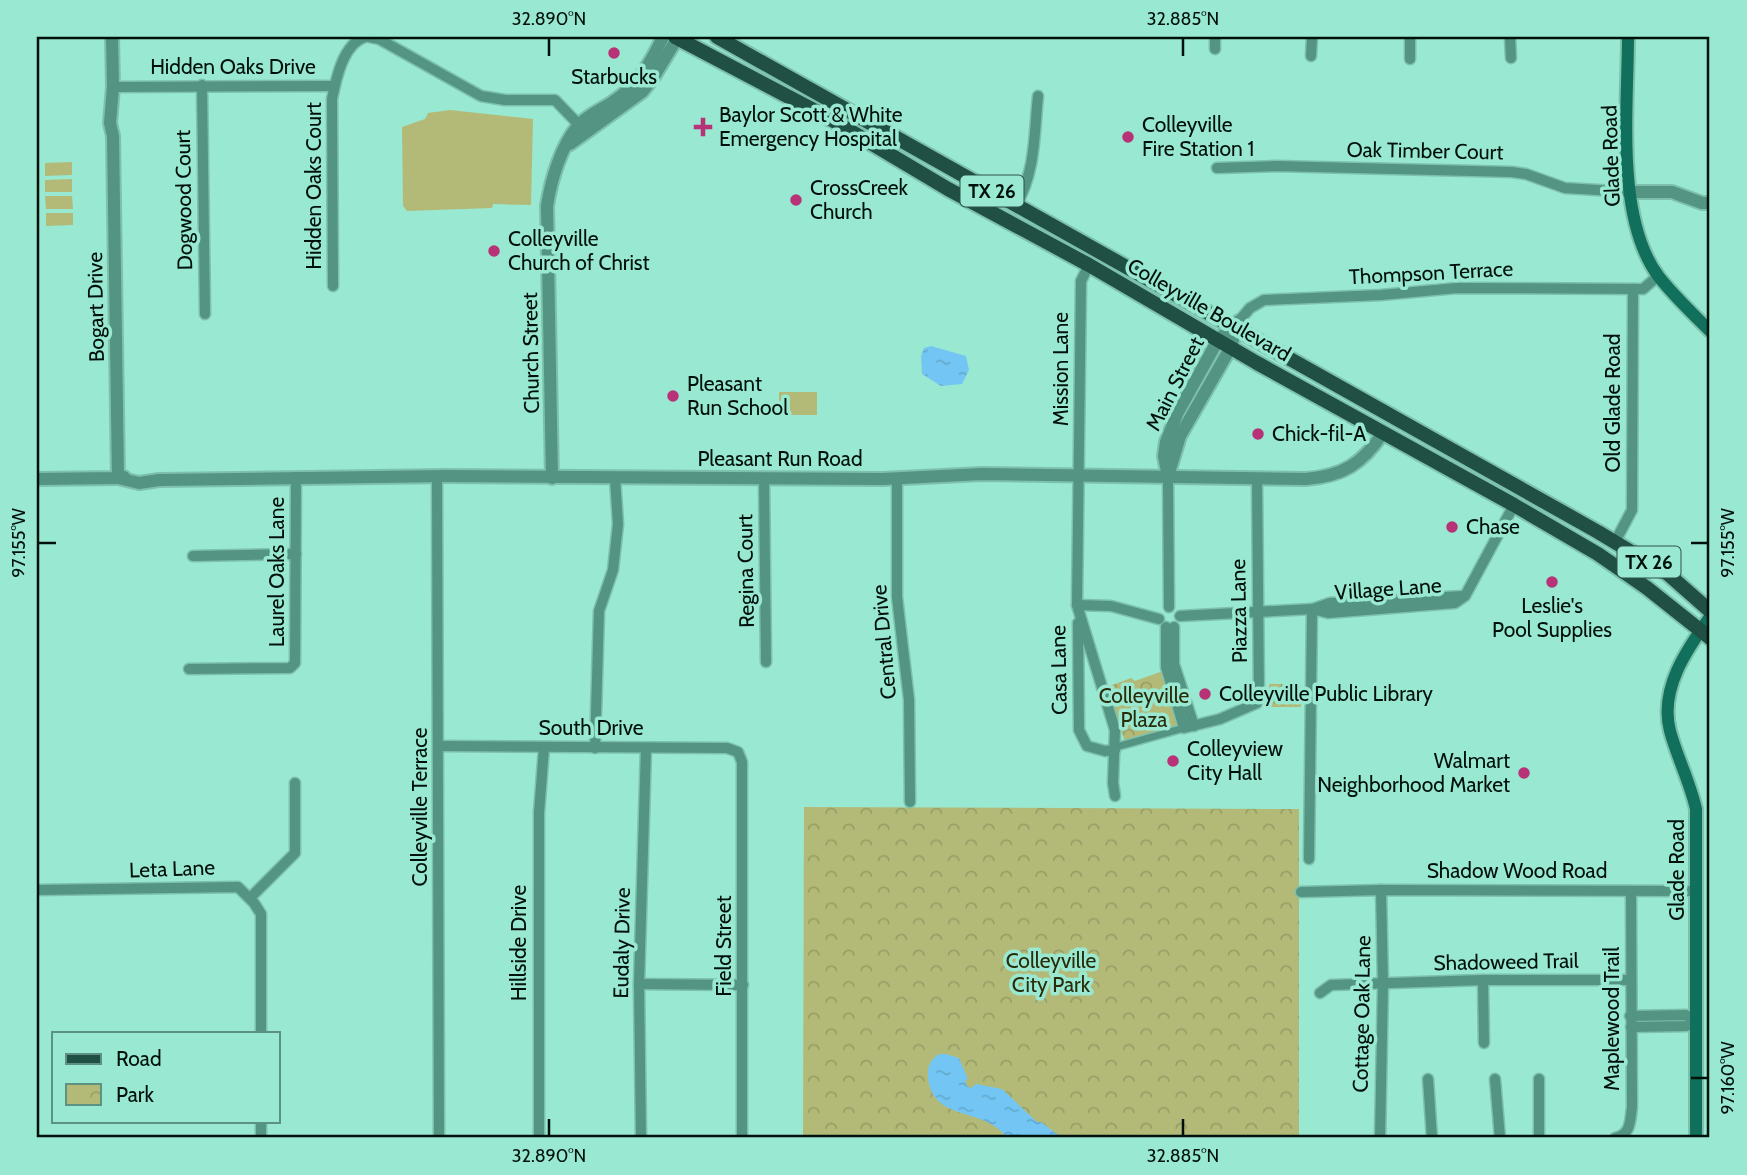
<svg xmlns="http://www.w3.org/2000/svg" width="1747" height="1175" viewBox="0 0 1747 1175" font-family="Cabin,sans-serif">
<defs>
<pattern id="park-crowns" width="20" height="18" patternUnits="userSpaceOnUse" patternTransform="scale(1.75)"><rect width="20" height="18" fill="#b3ba78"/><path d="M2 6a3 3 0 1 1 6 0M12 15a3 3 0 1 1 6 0" fill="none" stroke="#989f66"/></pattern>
<pattern id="water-ripples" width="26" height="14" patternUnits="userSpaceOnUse" patternTransform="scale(1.75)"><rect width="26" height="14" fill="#73c6f3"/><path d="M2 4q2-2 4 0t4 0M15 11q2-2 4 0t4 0" fill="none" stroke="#62a9cf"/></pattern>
</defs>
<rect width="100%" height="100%" fill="#99e8d1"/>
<!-- grass -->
<g fill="#b3ba78">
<path d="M450,110L533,119L531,205L493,204L492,208L407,211L403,206L402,127L425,119L428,113Z"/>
<path d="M72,162V175L45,176V163Z"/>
<path d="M72,179V192H45V180Z"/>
<path d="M45,196H72L73,209H46Z"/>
<path d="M46,213H73V225L46,226Z"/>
<rect x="779" y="392" width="38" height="23"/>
</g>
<!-- park -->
<g fill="url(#park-crowns)">
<path d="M1163,671L1180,730L1126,745L1107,687L1131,678L1135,681Z"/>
<rect x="1269" y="684" width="32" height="23"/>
<path d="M804,807L1299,809V1138H803Z"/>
</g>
<!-- water -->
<g fill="url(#water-ripples)">
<path d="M931,346L966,356L969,370L962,384L941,386L922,374L921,356L924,348Z"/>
<path d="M939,1054H946L959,1058L968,1079L965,1080L967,1086L971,1088L976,1084L1002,1089L1037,1122H1041L1062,1138H1007C985,1106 933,1123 928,1078C927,1067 930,1060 939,1054Z"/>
</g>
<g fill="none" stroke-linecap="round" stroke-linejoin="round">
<!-- pedestrian casing -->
<g stroke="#7dc1ad" stroke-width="10">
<path id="pedestrian" d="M1116,747L1184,728"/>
</g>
<!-- minor casing -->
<g stroke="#7dc1ad" stroke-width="13">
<g id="minor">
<path d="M369,37L379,39L481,96L505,100H555L583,129"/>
<path d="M1410,37V59"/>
<path d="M1510,37L1511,58"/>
<path d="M1215,49V37"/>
<path d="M1311,56L1312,37"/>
<path d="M202,85L205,314"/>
<path d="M113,87L334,86"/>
<path d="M1217,168L1276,166L1512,172L1526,174L1565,188L1630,192"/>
<path d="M1016,205C1036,171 1034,134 1038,96"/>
<path d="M1089,265L1081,281L1077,605L1115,730L1113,783L1115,796"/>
<path d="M333,286L332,99C336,79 343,44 365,37"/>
<path d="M1239,321L1250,308L1264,300L1381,295L1457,288L1643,289L1658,276"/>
<path d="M437,477L439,1138"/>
<path d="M1168,477L1169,607"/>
<path d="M764,478L766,662"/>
<path d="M897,478V597L909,700L910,802"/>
<path d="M1615,542L1632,510L1633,289"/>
<path d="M193,556L296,554"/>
<path d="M1077,605L1111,606L1159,619"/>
<path d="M1313,609L1330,603L1464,596"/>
<path d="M1180,616L1312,609L1328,613L1455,603L1465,596L1514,505"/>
<path d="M1078,623L1079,730L1087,746L1105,751L1115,750"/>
<path d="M1166,627V667L1184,728L1220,719L1257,703L1259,697L1257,478"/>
<path d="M1174,627V664L1194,726"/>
<path d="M189,669L290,668L295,663L296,477"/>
<path d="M439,746L727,748L738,752L742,762V1138"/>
<path d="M595,748L599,611L613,570L618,524L615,478"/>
<path d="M1309,859L1312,609"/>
<path d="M37,890L238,887L254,903L261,914V1033"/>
<path d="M1301,892L1381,890L1696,891"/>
<path d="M250,898L295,853V783"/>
<path d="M1483,980L1484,1043"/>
<path d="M639,984L743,985"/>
<path d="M1320,993L1331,985L1483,980H1630"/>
<path d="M1630,1016L1686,1015L1697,1023"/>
<path d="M1631,1027L1686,1026L1697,1023"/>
<path d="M1428,1079L1432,1138"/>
<path d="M1495,1079L1500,1138"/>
<path d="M261,1121V1138"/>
<path d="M539,1138V813L544,748"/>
<path d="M641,1138L639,984L646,748"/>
<path d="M1380,1138L1383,984L1381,890"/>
<path d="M1539,1138V1079"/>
<path d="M1615,1138C1631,1134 1630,1122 1632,1107L1631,891"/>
</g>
</g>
<!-- tertiary casing -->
<g stroke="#7dc1ad" stroke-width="16">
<g id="tertiary">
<path d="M112,37L113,87L110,123L113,136L118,478"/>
<path d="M570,144L642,92L653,78L678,37"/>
<path d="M1630,192H1672L1702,203H1710"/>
<path d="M1168,476L1180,436L1231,347L1238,322"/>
<path d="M1168,477L1164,456L1166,442L1178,412L1218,340L1239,321"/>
<path d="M118,478L139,483L159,480L446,476L883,479L982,474L1306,479C1343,476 1362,464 1383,433"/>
<path d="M552,478L547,206C551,180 561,146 578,126C587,115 603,109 614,101C638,85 651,62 663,37"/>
<path d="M37,479L118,478L124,477"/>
</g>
</g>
<!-- secondary casing -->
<g stroke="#7dc1ad" stroke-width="16">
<g id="secondary">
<path d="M1628,37C1628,107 1615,219 1659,277C1674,296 1693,314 1710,331"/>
<path d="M1696,1138V809C1690,782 1677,757 1670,731C1659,689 1687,649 1710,617"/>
</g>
</g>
<!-- primary casing -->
<g stroke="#7dc1ad" stroke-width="18">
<g id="primary">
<path d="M675,37L827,117L948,189L1089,265L1257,363L1514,505L1598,554L1647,588L1710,638"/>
<path d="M717,37L1598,532L1668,574L1710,611"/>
</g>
</g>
<!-- pedestrian -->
<use href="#pedestrian" stroke="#539482" stroke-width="7"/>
<!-- minor -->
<use href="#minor" stroke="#539482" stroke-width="10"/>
<!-- tertiary -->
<use href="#tertiary" stroke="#539482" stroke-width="12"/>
<!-- secondary -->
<use href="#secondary" stroke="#10705b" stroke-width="12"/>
<!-- primary -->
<use href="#primary" stroke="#204f43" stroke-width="14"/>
</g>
<!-- ticks -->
<path fill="none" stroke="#00110b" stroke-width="2.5" d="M549,38V56M1183,38V56M38,543H56M1691,543H1708M1691,1078H1708M549,1119V1136M1183,1119V1136"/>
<!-- markers -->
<g fill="#b73276" stroke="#99e8d1" stroke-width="2.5">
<circle cx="614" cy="53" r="7"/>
<path d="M699.5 116.5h7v7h7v7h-7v7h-7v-7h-7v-7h7z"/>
<circle cx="1128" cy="137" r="7"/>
<circle cx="796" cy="200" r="7"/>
<circle cx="494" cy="251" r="7"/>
<circle cx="673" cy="396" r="7"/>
<circle cx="1258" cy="434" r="7"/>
<circle cx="1452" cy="527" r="7"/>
<circle cx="1552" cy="582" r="7"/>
<circle cx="1205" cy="694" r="7"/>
<circle cx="1173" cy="761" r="7"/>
<circle cx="1524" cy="773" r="7"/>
</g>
<g text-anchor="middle" stroke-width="7" stroke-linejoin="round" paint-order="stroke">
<!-- shield labels -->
<g fill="#99e8d1" stroke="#2e5246" stroke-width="2">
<rect x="960.5" y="175.5" width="63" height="31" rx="5"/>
<rect x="1617.5" y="546.5" width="63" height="31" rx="5"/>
</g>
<g font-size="19" font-weight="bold" fill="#00110b">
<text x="992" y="198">TX 26</text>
<text x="1649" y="569">TX 26</text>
</g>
<!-- street labels -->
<g font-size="21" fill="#00110b" stroke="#99e8d1">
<text x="233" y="74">Hidden Oaks Drive</text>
<text transform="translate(1425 151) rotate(1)" y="7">Oak Timber Court</text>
<text transform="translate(1611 156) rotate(-92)" y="7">Glade Road</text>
<text transform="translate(314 186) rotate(-90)" y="7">Hidden Oaks Court</text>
<text transform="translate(184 200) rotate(-91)" y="7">Dogwood Court</text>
<text transform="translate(1431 273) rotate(-3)" y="7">Thompson Terrace</text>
<text transform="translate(96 307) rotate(-91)" y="7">Bogart Drive</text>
<text transform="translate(1209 310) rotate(30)" y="7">Colleyville Boulevard</text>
<text transform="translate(531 353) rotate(-91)" y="7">Church Street</text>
<text transform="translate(1061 369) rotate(-90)" y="7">Mission Lane</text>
<text transform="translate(1175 384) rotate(-63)" y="7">Main Street</text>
<text transform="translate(1613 403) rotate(-90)" y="7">Old Glade Road</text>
<text x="780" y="466">Pleasant Run Road</text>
<text transform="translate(746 571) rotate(-91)" y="7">Regina Court</text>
<text transform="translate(277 572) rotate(-90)" y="7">Laurel Oaks Lane</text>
<text transform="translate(1388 589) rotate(-4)" y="7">Village Lane</text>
<text transform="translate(1239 611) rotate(-91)" y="7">Piazza Lane</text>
<text transform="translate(884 642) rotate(-95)" y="7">Central Drive</text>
<text transform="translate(1059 670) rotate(-91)" y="7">Casa Lane</text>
<text x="591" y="735">South Drive</text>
<text transform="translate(420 807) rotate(-90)" y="7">Colleyville Terrace</text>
<text transform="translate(172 869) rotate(-2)" y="7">Leta Lane</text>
<text transform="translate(1677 870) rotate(-90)" y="7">Glade Road</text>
<text x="1517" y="878">Shadow Wood Road</text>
<text transform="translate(519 943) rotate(-90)" y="7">Hillside Drive</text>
<text transform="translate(622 943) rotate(-89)" y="7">Eudaly Drive</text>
<text transform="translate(724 946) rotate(-90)" y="7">Field Street</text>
<text transform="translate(1506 962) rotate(-1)" y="7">Shadoweed Trail</text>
<text transform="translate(1362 1014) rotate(-89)" y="7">Cottage Oak Lane</text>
<text transform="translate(1612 1019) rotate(-90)" y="7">Maplewood Trail</text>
</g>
<!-- poi labels -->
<g font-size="21" fill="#00110b" stroke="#99e8d1" text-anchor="start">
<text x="614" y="84" text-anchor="middle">Starbucks</text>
<text x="719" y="122">Baylor Scott &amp; White<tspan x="719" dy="24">Emergency Hospital</tspan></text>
<text x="1142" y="132">Colleyville<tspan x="1142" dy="24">Fire Station 1</tspan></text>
<text x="810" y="195">CrossCreek<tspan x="810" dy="24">Church</tspan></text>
<text x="508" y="246">Colleyville<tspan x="508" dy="24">Church of Christ</tspan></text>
<text x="687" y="391">Pleasant<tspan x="687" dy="24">Run School</tspan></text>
<text x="1272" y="441">Chick-fil-A</text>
<text x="1466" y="534">Chase</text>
<text x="1552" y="613" text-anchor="middle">Leslie's<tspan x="1552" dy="24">Pool Supplies</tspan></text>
<text x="1219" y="701">Colleyville Public Library</text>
<text x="1187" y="756">Colleyview<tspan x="1187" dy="24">City Hall</tspan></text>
<text x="1510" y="768" text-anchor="end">Walmart<tspan x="1510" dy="24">Neighborhood Market</tspan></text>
</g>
<!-- park labels -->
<g font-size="21" fill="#2a2c09" stroke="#99e8d1">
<text x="1144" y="703">Colleyville<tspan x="1144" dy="24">Plaza</tspan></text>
<text x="1051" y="968">Colleyville<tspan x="1051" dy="24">City Park</tspan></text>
</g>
</g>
<!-- border -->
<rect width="1747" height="1175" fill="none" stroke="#99e8d1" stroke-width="77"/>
<!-- legend -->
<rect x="52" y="1032" width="228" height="91" fill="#99e8d1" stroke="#5c9282" stroke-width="2"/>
<rect x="66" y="1054" width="35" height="10" fill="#204f43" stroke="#5c9282" stroke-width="2"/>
<text x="116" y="1066" font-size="21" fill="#00110b">Road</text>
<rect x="66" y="1084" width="35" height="21" fill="url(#park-crowns)" stroke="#5c9282" stroke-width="2"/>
<text x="116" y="1102" font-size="21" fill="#00110b">Park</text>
<rect x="38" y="38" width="1670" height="1098" fill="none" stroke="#00110b" stroke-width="2.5"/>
<g font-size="18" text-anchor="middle" fill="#00110b">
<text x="549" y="25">32.890°N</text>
<text x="1183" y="25">32.885°N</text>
<text transform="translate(1728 543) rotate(-90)" y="6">97.155°W</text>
<text transform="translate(19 543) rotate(-90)" y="6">97.155°W</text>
<text transform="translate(1728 1078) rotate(-90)" y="6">97.160°W</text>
<text x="549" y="1162">32.890°N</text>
<text x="1183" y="1162">32.885°N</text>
</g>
</svg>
